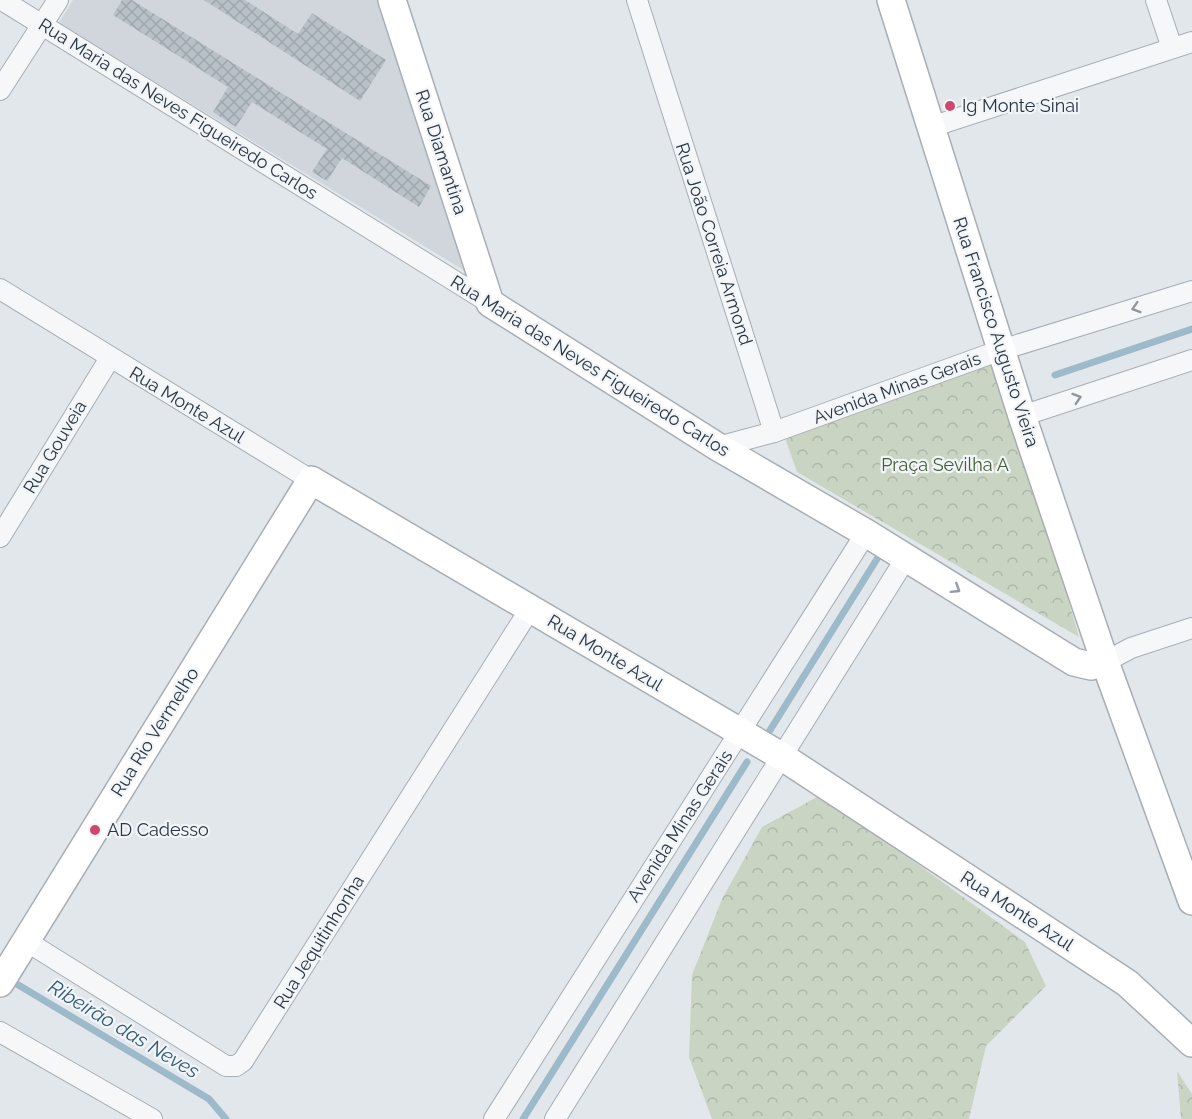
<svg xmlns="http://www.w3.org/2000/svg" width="1192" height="1119" viewBox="0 0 1192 1119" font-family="Raleway,sans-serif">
<defs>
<pattern id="forest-crowns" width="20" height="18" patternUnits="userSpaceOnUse" patternTransform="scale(1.5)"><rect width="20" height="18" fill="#cad4c3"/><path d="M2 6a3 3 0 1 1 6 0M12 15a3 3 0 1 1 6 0" fill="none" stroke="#aeb7a9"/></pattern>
<pattern id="building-cross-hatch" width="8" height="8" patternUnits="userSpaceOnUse" patternTransform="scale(1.5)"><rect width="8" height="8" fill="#b9c1c8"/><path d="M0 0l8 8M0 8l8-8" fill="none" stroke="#9fa6ad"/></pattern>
</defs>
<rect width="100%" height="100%" fill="#e2e7eb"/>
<!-- built -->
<path fill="#d0d6dc" d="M73,0H384L470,274L59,23Z"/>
<!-- forest -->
<g fill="url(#forest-crowns)">
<path d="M998,361L1079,637L797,472L785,438Z"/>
<path d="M817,797L875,833L1025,942L1046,986L986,1046L969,1119H712L689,1057L692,975L722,899L762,827Z"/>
<path d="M1177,1071L1192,1094V1119H1181Z"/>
</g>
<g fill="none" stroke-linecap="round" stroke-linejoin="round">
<!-- stream -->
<g stroke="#9dbaca" stroke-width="7">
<path d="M1055,375L1192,329"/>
<path d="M767,735L882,551"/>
<path d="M10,980L209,1099L226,1119"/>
<path d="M523,1119L747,762"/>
</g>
</g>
<!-- building -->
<g fill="url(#building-cross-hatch)">
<path d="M122,0H132L431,186L419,207L342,158L327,181L312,172L327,149L252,102L236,127L213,112L228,87L113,15Z"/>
<path d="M204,0H245L298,34L312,13L386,60L360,101Z"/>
</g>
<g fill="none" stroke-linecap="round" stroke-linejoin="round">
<!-- street casing -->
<g stroke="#a7aeb5" stroke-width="22">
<g id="street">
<path d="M2,0L490,303"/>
<path d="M637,0L774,432L718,447"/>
<path d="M1156,0L1172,48"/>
<path d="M0,90L58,0"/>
<path d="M931,127L1192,42"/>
<path d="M0,289L311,480"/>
<path d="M1022,416L1192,360"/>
<path d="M774,432L1001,350L1192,291"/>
<path d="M0,537L110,358"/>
<path d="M1105,662L1131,648L1192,628"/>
<path d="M26,941L226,1066H236L243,1061L530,609"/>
<path d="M0,1032L152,1119"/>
<path d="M494,1119L866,533"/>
<path d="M555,1119L906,558"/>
</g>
</g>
<!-- secondary casing -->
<g stroke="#a7aeb5" stroke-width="30">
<g id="secondary">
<path d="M392,0L490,303L718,447L866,533L1074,662L1091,666L1105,662"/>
<path d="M891,0L1022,416L1105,662L1192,901"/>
<path d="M0,983L311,480L781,756L1127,983L1192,1043"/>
</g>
</g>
<!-- street -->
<use href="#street" stroke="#f5f7f9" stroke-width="20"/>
<!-- secondary -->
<use href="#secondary" stroke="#fff" stroke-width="27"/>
</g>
<!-- one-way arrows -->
<defs><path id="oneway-chevron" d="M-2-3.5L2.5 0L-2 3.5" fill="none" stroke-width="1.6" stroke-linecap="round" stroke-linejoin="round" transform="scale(1.5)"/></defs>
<g stroke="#90969e">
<use href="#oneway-chevron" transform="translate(1136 308) rotate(163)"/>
<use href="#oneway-chevron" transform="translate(1077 398) rotate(-18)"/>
</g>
<use stroke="#949aa1" href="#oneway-chevron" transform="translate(956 589) rotate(32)"/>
<!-- markers -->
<g fill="#cf476f" stroke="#f2f5f8" stroke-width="2">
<circle cx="950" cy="106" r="6"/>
<circle cx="95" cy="830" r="6"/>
</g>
<g text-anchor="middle" stroke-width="4.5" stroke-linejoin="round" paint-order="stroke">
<!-- poi labels -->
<g font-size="18" fill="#2a3643" stroke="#f2f5f8" text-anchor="start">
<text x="962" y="112">Ig Monte Sinai</text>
<text x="107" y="836">AD Cadesso</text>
</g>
<!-- street labels -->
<g font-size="18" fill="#2a3643" stroke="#f2f5f8">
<text transform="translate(178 109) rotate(32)" y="6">Rua Maria das Neves Figueiredo Carlos</text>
<text transform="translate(441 152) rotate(72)" y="6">Rua Diamantina</text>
<text transform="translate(714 244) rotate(72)" y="6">Rua João Correia Armond</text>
<text transform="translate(996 332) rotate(72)" y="6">Rua Francisco Augusto Vieira</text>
<text transform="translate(590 366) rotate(32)" y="6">Rua Maria das Neves Figueiredo Carlos</text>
<text transform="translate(897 388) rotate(-20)" y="6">Avenida Minas Gerais</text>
<text transform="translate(187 405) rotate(31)" y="6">Rua Monte Azul</text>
<text transform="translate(55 447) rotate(-59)" y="6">Rua Gouveia</text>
<text transform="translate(605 653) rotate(31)" y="6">Rua Monte Azul</text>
<text transform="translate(155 732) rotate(-58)" y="6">Rua Rio Vermelho</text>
<text transform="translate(680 826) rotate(-57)" y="6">Avenida Minas Gerais</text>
<text transform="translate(1017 911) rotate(33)" y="6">Rua Monte Azul</text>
<text transform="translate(319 942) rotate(-58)" y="6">Rua Jequitinhonha</text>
</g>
<!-- park labels -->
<g font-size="18" fill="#445f37" stroke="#f2f5f8">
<text x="945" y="471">Praça Sevilha A</text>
</g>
<!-- water labels -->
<g font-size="20" font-style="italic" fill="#335b77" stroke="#f2f5f8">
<text transform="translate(124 1029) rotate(31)" y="7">Ribeirão das Neves</text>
</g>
</g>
</svg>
